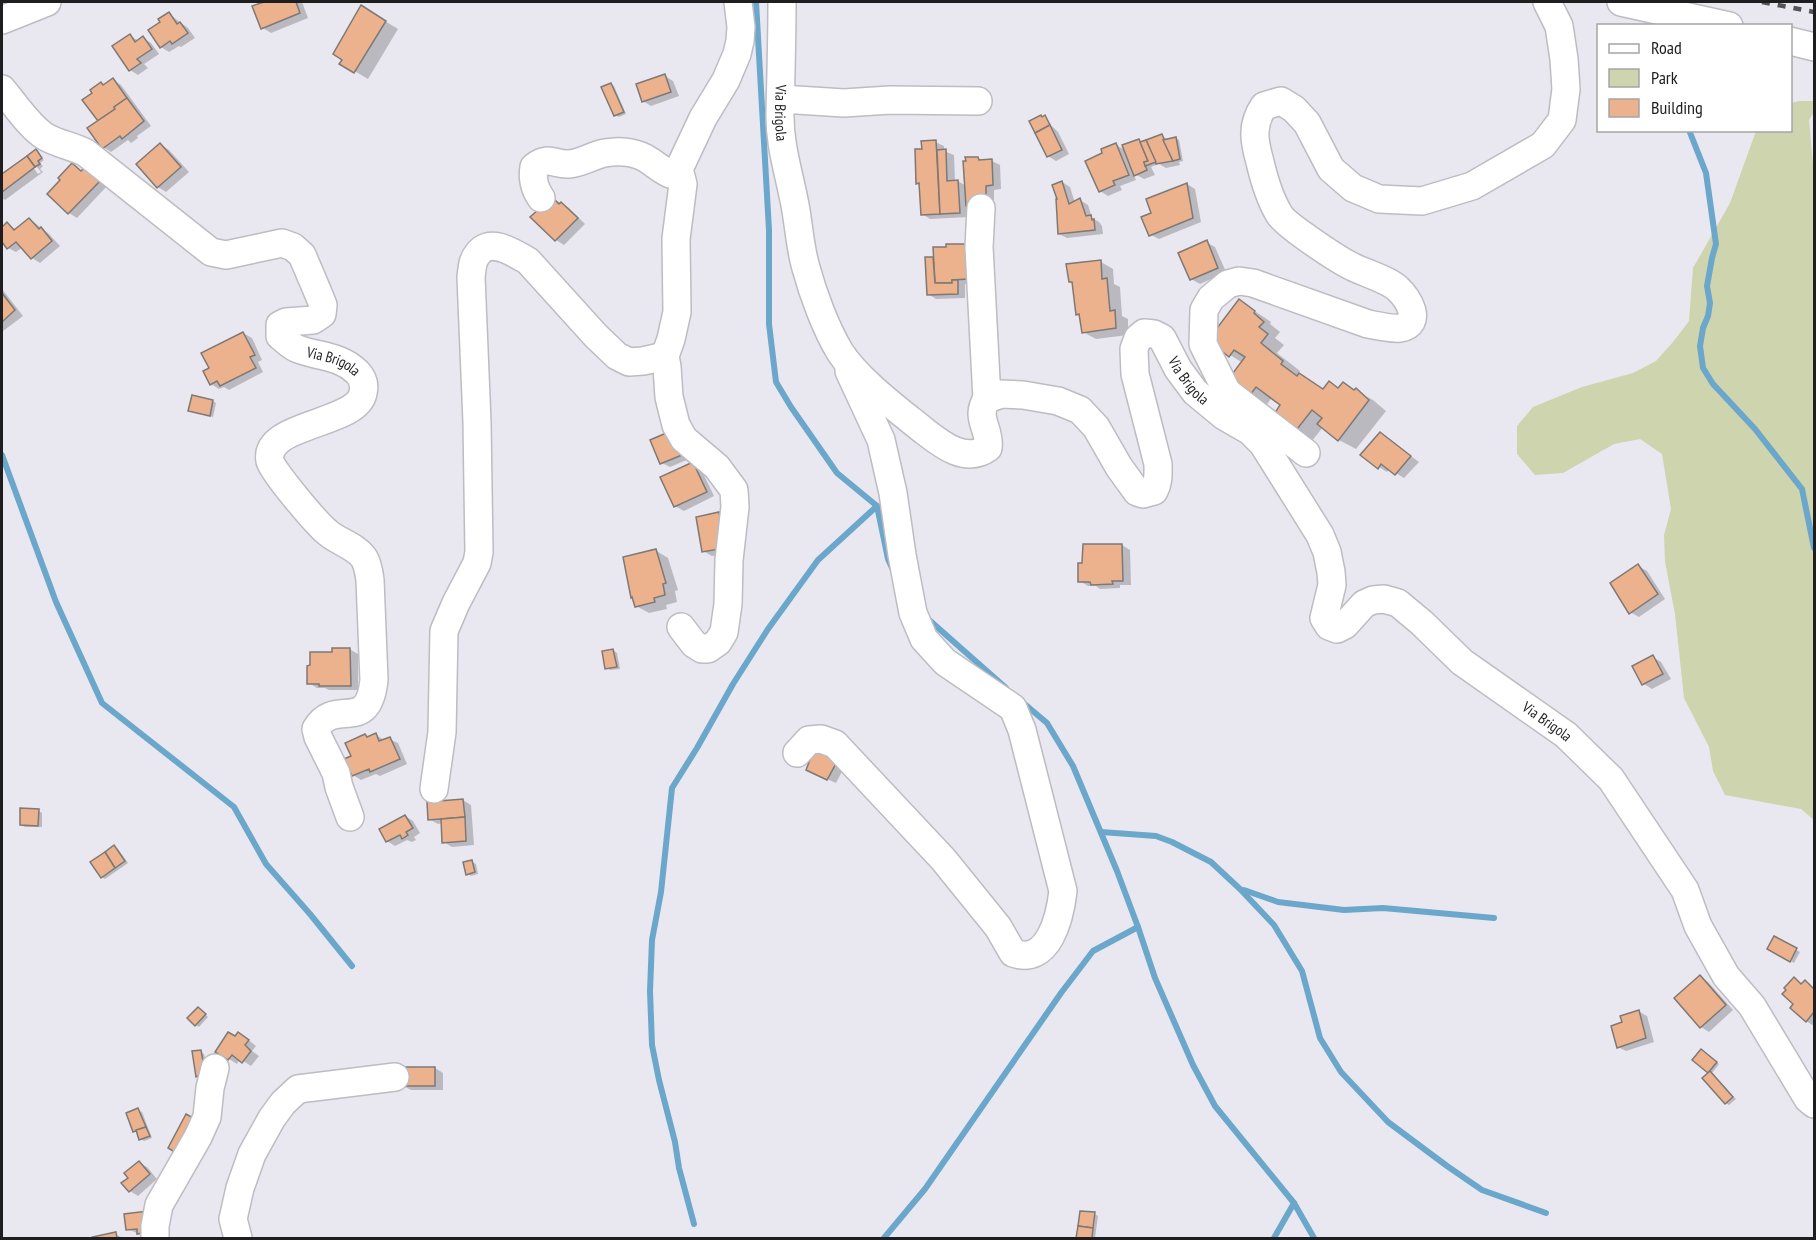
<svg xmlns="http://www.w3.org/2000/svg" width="1816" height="1240" viewBox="0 0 1816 1240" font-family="'PT Sans Narrow',sans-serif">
<rect width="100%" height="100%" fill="#e9e8f0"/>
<!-- green -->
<path fill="#ced4ae" d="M1799,101H1814V112L1809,120L1814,175V820L1801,809L1725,795L1713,771L1709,747L1684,698L1675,614L1665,562L1664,535L1671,509L1662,454L1640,439L1614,444L1563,473L1535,475L1517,454V426L1533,407L1582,387L1633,373L1656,361L1673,342L1689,321L1693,268L1730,203L1756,131L1790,130L1791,103Z"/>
<!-- shadow -->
<g fill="#0003" fill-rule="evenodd">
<path d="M268,2H302L308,18L271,33L263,28L254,7Z"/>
<path d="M362,7L398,29L368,79L341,63Z"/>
<path d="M169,14L188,28L195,38L181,47L179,46L169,52L161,47L162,22Z"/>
<path d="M130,36L139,41L143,38L151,43L159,54L144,64L148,68L138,75L130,70Z"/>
<path d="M665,76L673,81L679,96L651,106L643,101Z"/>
<path d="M113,80L121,85L151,126L137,136L138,138L131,143L128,140L111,152L103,147L100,121L104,86Z"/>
<path d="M611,84L614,86L626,114L619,117L615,115Z"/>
<path d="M1052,126L1058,132L1069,154L1056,161L1048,156L1037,134Z"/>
<path d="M1161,136L1169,140L1176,138L1179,140L1183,161L1179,162L1180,165L1166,168L1159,164L1151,167L1155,175L1144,179L1133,173L1136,180L1120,186L1122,190L1108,196L1100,191L1104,154L1116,145L1127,151L1138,140L1143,143Z"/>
<path d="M935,142L944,146V151L954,155L955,182L958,181L966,186L978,158L983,161H992L1000,165L1001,189L994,190V210L967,205L968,217L930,219L922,214L921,185L917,183L924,151Z"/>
<path d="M161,145L169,150L189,172L166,192L158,187Z"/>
<path d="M36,151L44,160L40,163L43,166L40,169L43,172L5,200L2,198V176ZM29,157L41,172L38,174L27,159Z"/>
<path d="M72,165L82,171L85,168L107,186L77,218L69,213L49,194Z"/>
<path d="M1062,182L1070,187L1075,203L1080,200L1088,205L1092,218L1099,222L1102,226L1103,234L1067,238L1059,234Z"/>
<path d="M1187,184L1195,189L1201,222L1159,239L1151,235L1153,214Z"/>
<path d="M549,196L569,208L585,224L564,245L556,240Z"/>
<path d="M30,219L49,234L60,246L40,263L32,258L23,247L16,252L8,248L2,240V229L7,224L17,230Z"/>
<path d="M1206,242L1215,247L1226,272L1200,284L1191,279Z"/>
<path d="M926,259H935L976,283L965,284V298L936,299L928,294Z"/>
<path d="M1101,262L1113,269L1114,284L1120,287L1122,316L1128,319V335L1096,339L1083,332L1081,316L1077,314L1074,284L1070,281Z"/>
<path d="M2,289L23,316L3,331L2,330Z"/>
<path d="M1240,301L1271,322L1270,324L1280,332L1275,338L1284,345L1277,353L1300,371L1298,374L1324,390L1339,389L1343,384L1373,400L1386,411L1356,449L1339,440L1323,427L1312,441L1295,431L1283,405L1272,397L1266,406L1249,396L1243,363L1230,355Z"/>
<path d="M243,333L252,338L262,360L258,362L263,372L229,390L224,387L219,389L211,384V369Z"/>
<path d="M213,401L216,403L213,417L194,412Z"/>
<path d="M679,437L689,459L670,467L662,463Z"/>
<path d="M1388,439L1419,462L1404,478L1389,469L1387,472L1379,467Z"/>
<path d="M693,464L701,469L714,496L684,511L675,506Z"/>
<path d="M719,513L727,518L733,552L712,556L703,551Z"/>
<path d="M1122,545L1130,550L1131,585H1120V588L1100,589L1096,586H1088L1080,581Z"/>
<path d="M655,550L668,558L678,590L675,591L677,602L666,605L667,609L649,613L636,606Z"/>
<path d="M1638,566L1647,571L1665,599L1639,617L1630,612Z"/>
<path d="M349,649L358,654V690H329L325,688H317L309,683Z"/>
<path d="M613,650L617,653L620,669L610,670L607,668Z"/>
<path d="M1653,657L1661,662L1671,679L1652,689L1644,684Z"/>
<path d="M376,735L384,740L389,739L398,743L407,764L380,776L376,774L361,780L353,775L365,736L369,738Z"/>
<path d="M815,751L846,764L836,783L816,774Z"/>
<path d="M463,800L471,805L474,845L452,847L444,842L442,823L438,824L429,819Z"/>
<path d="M39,811L42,813V827H25L21,825Z"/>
<path d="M405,816L413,821L420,833L414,837L416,840L412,842L407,840L395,846L387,841Z"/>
<path d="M114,847L118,849L128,863L105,879L102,877Z"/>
<path d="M472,862L476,864L478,874L471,876L468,874Z"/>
<path d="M1774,938L1800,952L1794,963L1769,949Z"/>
<path d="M1700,977L1708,982L1733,1010L1709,1032L1701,1027Z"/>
<path d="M1794,979L1803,984L1805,982L1814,988V1026L1806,1021L1795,1004L1788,990Z"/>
<path d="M201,1011L208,1017L199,1027L196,1025Z"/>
<path d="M1638,1011L1647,1016L1654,1042L1626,1051L1618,1047Z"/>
<path d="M235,1038H246L256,1046L252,1051L259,1056L251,1066L240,1059L237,1064L229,1059Z"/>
<path d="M200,1052L204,1054L208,1075L201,1078L197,1076Z"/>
<path d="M1705,1053L1719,1064L1712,1073L1736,1099L1729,1105L1725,1103L1710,1073L1694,1060Z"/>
<path d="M435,1068L443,1073V1090H411L403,1086Z"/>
<path d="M138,1110L142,1112L152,1138L144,1141L141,1139L138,1133L134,1131Z"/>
<path d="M139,1163L147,1167L157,1179L138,1196L130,1191V1178Z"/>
<path d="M1095,1214L1098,1216L1095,1238H1078Z"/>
<path d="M125,1215L147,1237L127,1229Z"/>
<path d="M115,1234L123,1238H94Z"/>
</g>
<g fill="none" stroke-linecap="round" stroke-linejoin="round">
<!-- stream -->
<g stroke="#6aa7cb" stroke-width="6">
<path d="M756,2L769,230V324L776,382L791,407L837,473L877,506L888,559L893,570"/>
<path d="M1689,130L1706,173L1716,244L1712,258L1707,286L1710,303L1708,316L1703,328L1700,346L1703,368L1713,384L1755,429L1802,489L1814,548"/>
<path d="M2,455L56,602L102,703L234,807L266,864L310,914L352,966"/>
<path d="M928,619L1006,688"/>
<path d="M1021,701L1047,723L1073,766L1117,871L1138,927L1155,978L1193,1065L1215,1106L1294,1203L1314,1238"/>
<path d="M1101,832L1156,836L1172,842L1211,862L1240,889L1274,925L1302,971L1320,1038L1341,1072L1388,1122L1447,1166L1482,1190L1546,1213"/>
<path d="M1244,890L1278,902L1344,910L1383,908L1494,918"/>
<path d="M694,1224L679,1168L675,1142L659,1080L652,1045L650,991L652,940L661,892L672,788L697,748L733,684L768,629L818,560L877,506"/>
<path d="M884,1238L925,1189L1061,993L1093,951L1138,927"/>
<path d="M1274,1238L1294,1203"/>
</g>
</g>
<!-- building -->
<g fill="#ebb28d" stroke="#7f7874" stroke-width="1.5">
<path d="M264,2H296L300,13L261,29L252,6Z"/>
<path d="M361,5L386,21L354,73L339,64L342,60L333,54Z"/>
<path d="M169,12L177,24L180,22L188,33L172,44L170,41L160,48L148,30L160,22L158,19Z"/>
<path d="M130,34L135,42L143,36L152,49L137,59L141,63L129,71L112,46Z"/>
<path d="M665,74L671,92L642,102L636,84Z"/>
<path d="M113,78L127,98L114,107L115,109L98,121L82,100L92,93L90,90L101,82L103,85Z"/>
<path d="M611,83L624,112L614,116L601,87Z"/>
<path d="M127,98L144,121L122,139L120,136L102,149L87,128L115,109L114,107Z"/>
<path d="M1041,115L1042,117L1045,115L1050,125L1035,133L1029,121Z"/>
<path d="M1050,125L1062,150L1047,157L1035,133Z"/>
<path d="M1162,134L1173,161L1156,164L1146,140Z"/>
<path d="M1176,137L1180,159L1173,161L1163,140Z"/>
<path d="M1139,139L1148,161L1144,162L1147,170L1134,176L1122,145Z"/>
<path d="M936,140L940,214L921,215L919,183L916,184L915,149H922L921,141Z"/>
<path d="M1146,140L1156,162L1145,166L1144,162L1148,161L1140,142Z"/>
<path d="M160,143L181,167L157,188L136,164Z"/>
<path d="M1116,143L1129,175L1113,181L1115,185L1099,192L1085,161L1102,153L1101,149Z"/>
<path d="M36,149L42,158L38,161L40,164L35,167L27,156Z"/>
<path d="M946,149L947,181L958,180L960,213L940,214L937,150Z"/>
<path d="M27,156L35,167L2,192V174Z"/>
<path d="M965,157H978L979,160L992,159L993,185L986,186V206H966L963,161H966Z"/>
<path d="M72,163L81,171L85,167L100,181L68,214L47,194L60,180L58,178Z"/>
<path d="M1062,181L1069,204L1080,198L1086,216L1091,215L1092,220L1094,219L1095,230L1058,234L1056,199H1057L1052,185Z"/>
<path d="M1187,183L1193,218L1149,236L1141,217L1151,213L1146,199Z"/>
<path d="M549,194L559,204L561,202L578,218L555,241L530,217L539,209Z"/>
<path d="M29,218L39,229L41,227L52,241L31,259L16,242L7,249L2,242V227L7,222L14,230Z"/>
<path d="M1207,240L1218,268L1190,280L1178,253Z"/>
<path d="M946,244H966L968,279L952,280V283H935L933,247H946Z"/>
<path d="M925,257H933L935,283H952V280H958V294L927,295Z"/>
<path d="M1101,260L1102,279L1107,278L1110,311L1115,310L1116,328L1082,333L1079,314L1076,315L1072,282H1069L1066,264Z"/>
<path d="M2,293L15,310L2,322Z"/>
<path d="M1239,299L1255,311L1254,313L1264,322L1259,327L1268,334L1261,343L1283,361L1281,364L1297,376L1299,373L1323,389L1329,381L1338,388L1343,382L1354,390L1356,388L1369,400L1338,441L1317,424L1322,418L1312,410L1294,433L1273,416L1280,405L1256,387L1248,398L1227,381L1245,357L1234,350L1229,357L1208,340Z"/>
<path d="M243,332L255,355L250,357L256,368L220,386L217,381L210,385L203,371L209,368L201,353Z"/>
<path d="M192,395L213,400L210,416L188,411Z"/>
<path d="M671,431L682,455L660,464L650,440Z"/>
<path d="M1380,432L1411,456L1395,475L1381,464L1378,469L1360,455Z"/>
<path d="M693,462L707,492L674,507L660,477Z"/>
<path d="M719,512L725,548L702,552L696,517Z"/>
<path d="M1083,544H1122L1123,581H1112L1113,584L1091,585L1090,582H1078V563H1082Z"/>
<path d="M656,549L666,583L663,584L665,595L654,598L655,602L635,607L632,597L631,598L623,557Z"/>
<path d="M1638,564L1658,594L1629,614L1610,583Z"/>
<path d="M332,648H350L351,686H319V684H307V666L310,665V652H332Z"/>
<path d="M613,649L617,667L605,669L602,651Z"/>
<path d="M1653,655L1663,674L1642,685L1632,666Z"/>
<path d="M376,733L379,741L390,737L400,759L370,772L369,769L352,776L344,759L351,756L345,743L365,734L367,737Z"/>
<path d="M814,749L839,758L827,780L806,770Z"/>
<path d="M463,799L465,817L428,820L427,802Z"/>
<path d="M20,808L39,809L38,826L20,825Z"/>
<path d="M405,815L413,828L406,832L408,835L402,839L400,835L386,842L379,829Z"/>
<path d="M465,817L466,841L442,843L441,819Z"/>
<path d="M114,845L125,861L115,868L105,852Z"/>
<path d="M105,852L115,868L101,878L90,862Z"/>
<path d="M472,860L475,872L466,875L463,862Z"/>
<path d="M1774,936L1797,948L1790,962L1767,949Z"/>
<path d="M1700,975L1726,1005L1700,1028L1674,998Z"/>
<path d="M1794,977L1801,984L1805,980L1814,989V1012L1806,1022L1790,1008L1793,1004L1782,994L1786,990L1784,988Z"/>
<path d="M198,1007L206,1014L195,1026L187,1018Z"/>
<path d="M1639,1010L1646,1038L1617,1048L1611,1026L1622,1022L1620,1016Z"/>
<path d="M228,1032L235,1036L238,1032L249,1040L245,1045L251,1051L242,1063L232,1055L228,1060L215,1052Z"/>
<path d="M1701,1049L1717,1062L1708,1073L1692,1060Z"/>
<path d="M201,1050L205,1073L196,1077L192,1051Z"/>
<path d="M402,1067H435V1086H401Z"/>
<path d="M1710,1071L1733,1097L1725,1104L1702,1078Z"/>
<path d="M138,1108L146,1127L133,1132L126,1113Z"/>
<path d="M186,1114L195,1119L176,1153L168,1148Z"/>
<path d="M146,1127L150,1136L139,1140L136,1130Z"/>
<path d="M139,1161L150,1174L129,1192L121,1183L128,1178L124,1173Z"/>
<path d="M148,1211V1232L137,1234V1229L126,1230L124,1214Z"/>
<path d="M1080,1211L1095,1212L1093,1228L1078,1226Z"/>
<path d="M1078,1226L1093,1228L1092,1238H1076Z"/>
<path d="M116,1232L117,1238H92V1237Z"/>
</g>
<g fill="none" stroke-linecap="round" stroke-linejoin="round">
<!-- minor casing -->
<g stroke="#bcbcc3" stroke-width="30">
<g id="minor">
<path id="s1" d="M782,2C782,38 781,74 780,111C779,144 789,173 795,205C799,226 800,248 806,268C813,294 826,329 840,352C858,380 897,409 923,430C941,444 965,464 988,448C991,429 974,418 987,399L1001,394L1023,395L1058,401L1080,410L1096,427L1119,467L1137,492L1143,494L1154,491C1159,482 1158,474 1158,464L1135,374L1134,349L1138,338L1144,333L1154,334L1162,338L1178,369L1195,392L1224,416L1250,431L1263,444L1320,535L1327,552L1331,572L1332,585L1324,618L1329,626L1337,629L1345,625L1364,604L1373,600L1384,599L1398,603L1422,623L1462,662L1566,735L1611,779L1685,890L1698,926L1726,976L1752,1006L1808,1099L1814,1104"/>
<path d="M1621,2L1729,26"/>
<path d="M2,20L47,2"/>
<path d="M1790,41L1814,47"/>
<path id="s2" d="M2,89C14,103 30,128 46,137C58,144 73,146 86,153L211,252L226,255L282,243L293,247L302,255L319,295L323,305L322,314L313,320L286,322L280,325V336C285,340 292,347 298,349C319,357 339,355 357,372C363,378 365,385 363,393C357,425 263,423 270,461C272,471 317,524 327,532C338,542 356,546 364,558C368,565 369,572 370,580L374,680C368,736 335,696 316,729L318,737L336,773L339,787L350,817"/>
<path d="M781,99L844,103L890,100L978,101"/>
<path d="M541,198C534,188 532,179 534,167C549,155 554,165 569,164C582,163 593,155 605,153C620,150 638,152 650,161C657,166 662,170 670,174L679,169"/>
<path d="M981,208L979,247L987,399"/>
<path d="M1306,453L1227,392L1203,344L1204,310L1211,298L1228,284L1239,281L1253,283L1368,324C1379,326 1390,329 1400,328C1424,324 1408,298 1398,289C1389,280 1365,273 1353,267C1340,261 1285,225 1279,214C1270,199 1264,179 1260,162C1254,141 1251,125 1264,106L1281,101L1294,109L1307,123L1331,169L1353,188L1379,199L1422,201L1472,186L1543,145L1562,120L1566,89L1564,59L1559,26L1547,2"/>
<path d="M681,627L694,644L702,649H708L718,642L724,632L728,604L729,560L735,507L734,490L717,467L684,439L676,425L669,397L667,367L665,356L671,339L677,312L676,239L683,184L679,169L703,118L726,80L737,54L740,41L741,27L738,2"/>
<path d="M797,753L809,740L821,739L835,744L943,859L998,927L1013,953C1049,966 1060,917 1063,891L1022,730L1013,708L945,662L924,639L913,613L902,555L893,493L881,440L849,371"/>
<path d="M434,789L442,732L444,631L456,603L477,563L479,552L477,422L471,277C472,270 472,261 477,255C489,236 514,253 528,261L596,336L617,356L629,362L643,361L665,356"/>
<path d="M155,1238V1226L159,1205L198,1137L207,1117L210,1088L215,1068"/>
<path d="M238,1238L233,1219L240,1188L252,1154L272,1118L283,1103L298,1089L395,1077"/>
</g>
</g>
<!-- minor -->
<use href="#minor" stroke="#fff" stroke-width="27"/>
<!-- rail -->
<path stroke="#545457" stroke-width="4.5" stroke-dasharray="8 8" stroke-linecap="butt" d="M1762,2L1814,12"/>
</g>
<g text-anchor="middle" stroke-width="5" stroke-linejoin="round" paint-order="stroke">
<!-- street labels -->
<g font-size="15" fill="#1e1e20" stroke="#fff">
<text dy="5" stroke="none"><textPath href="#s1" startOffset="111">Via Brigola</textPath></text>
<text dy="5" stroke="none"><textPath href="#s2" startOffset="543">Via Brigola</textPath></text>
<text dy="5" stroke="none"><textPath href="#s1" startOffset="1046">Via Brigola</textPath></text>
<text dy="5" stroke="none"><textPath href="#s1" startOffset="1620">Via Brigola</textPath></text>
</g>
</g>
<!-- border -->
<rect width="1816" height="1240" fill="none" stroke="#1e1e20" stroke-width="6"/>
<!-- legend -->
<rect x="1597" y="24" width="195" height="108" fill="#ffffff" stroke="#a5a5a6" stroke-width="1.5"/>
<rect x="1609" y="44" width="30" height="9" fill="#ffffff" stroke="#a5a5a6" stroke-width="1.5"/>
<text x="1651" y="54" font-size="18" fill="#1e1e20">Road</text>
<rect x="1609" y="69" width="30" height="18" fill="#ced4ae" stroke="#a5a5a6" stroke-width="1.5"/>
<text x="1651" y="84" font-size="18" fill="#1e1e20">Park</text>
<rect x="1609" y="99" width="30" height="18" fill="#ebb28d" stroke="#a5a5a6" stroke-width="1.5"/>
<text x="1651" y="114" font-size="18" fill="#1e1e20">Building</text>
</svg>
